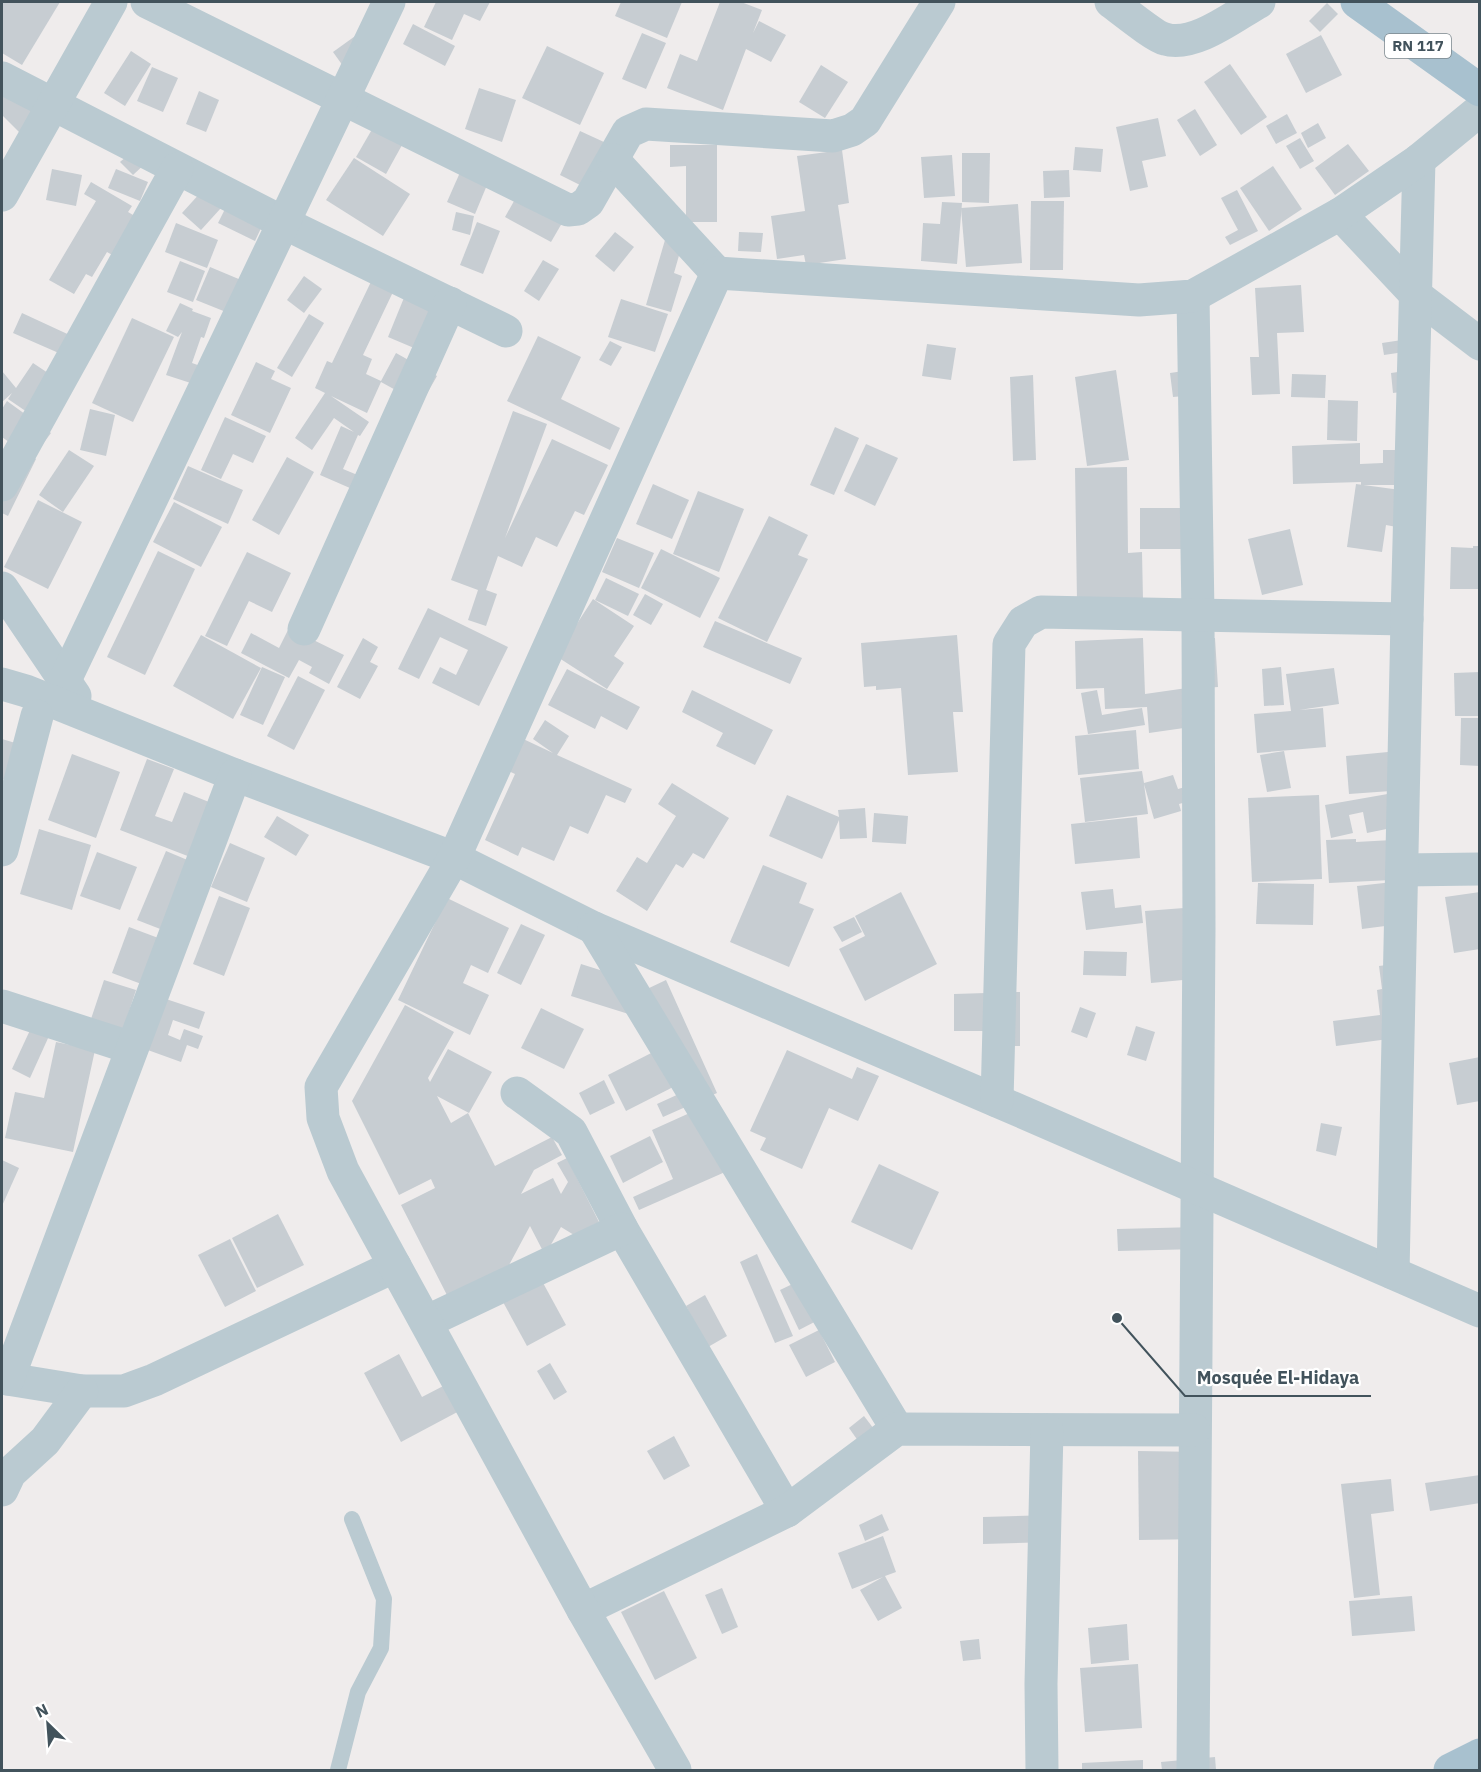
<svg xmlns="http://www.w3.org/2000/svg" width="1481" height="1772" viewBox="0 0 1481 1772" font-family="'IBM Plex Sans',sans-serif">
<rect width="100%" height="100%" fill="#efecec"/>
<!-- building -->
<g fill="#c7cdd2">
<path d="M2,2H60L22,65L2,53Z"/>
<path d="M436,2H490L480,21L464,14L452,40L424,27Z"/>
<path d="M621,2H682L667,38L615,16Z"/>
<path d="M720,2H741L762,10L753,33L759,21L786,35L771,62L746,49L723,110L667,88L680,54L697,61Z"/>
<path d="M1327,3L1338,14L1320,32L1309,21Z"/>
<path d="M413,24L455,46L445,66L403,44Z"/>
<path d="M642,33L666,43L646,89L622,79Z"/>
<path d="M358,34L348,73L333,52Z"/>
<path d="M1321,35L1342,75L1306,93L1286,54Z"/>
<path d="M547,46L604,73L580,125L522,98Z"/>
<path d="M131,51L151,64L125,106L104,93Z"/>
<path d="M1230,64L1267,117L1241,135L1204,82Z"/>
<path d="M821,65L848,82L825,118L799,102Z"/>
<path d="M152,67L178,78L163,112L137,101Z"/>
<path d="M479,88L516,100L502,142L465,129Z"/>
<path d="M2,89L58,123L35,148L2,115Z"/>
<path d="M199,91L219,100L206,132L186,124Z"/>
<path d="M1195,109L1217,145L1200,156L1177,120Z"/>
<path d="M1287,114L1297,133L1276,144L1266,126Z"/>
<path d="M1158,118L1166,156L1142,161L1148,187L1130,191L1116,127Z"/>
<path d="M378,119L407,136L386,174L356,157Z"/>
<path d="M1318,123L1326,138L1308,148L1301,133Z"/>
<path d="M580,131L617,148L596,193L560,175Z"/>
<path d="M1300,138L1314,161L1300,169L1286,146Z"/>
<path d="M1348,144L1369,171L1335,195L1315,168Z"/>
<path d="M670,145H717V222H686V166L670,167Z"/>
<path d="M1075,147L1103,149L1101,172L1073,170Z"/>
<path d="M136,148L148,161L133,175L120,162Z"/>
<path d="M842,150L849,203L838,205L846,259L806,265L804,255L777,259L771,216L805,211L797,156Z"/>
<path d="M962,153H990L989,203L962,202Z"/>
<path d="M952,155L955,196L924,198L921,157Z"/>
<path d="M354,158L410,194L383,236L326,200Z"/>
<path d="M465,161L492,173L475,214L447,202Z"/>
<path d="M1273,166L1302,209L1269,231L1240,188Z"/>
<path d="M52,169L82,175L76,206L46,200Z"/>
<path d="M116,169L148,182L140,201L108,188Z"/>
<path d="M1069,170L1070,197L1044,198L1043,171Z"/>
<path d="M211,181L230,198L201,230L182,213Z"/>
<path d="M91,182L132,206L128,212L145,222L121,260L107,252L92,277L86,274L74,294L49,280L96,201L84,194Z"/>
<path d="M523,185L569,211L551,242L505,217Z"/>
<path d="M1237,190L1258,231L1230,245L1225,237L1238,230L1221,198Z"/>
<path d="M233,193L269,211L255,241L218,223Z"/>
<path d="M1031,201H1064L1063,270H1030Z"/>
<path d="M942,202L962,203L957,264L921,261L923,223L940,224Z"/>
<path d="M1018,204L1022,263L966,267L961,208Z"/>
<path d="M456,212L474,216L470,235L452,230Z"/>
<path d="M477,222L500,231L483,274L460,265Z"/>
<path d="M176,223L218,240L207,268L165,252Z"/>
<path d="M615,232L634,247L614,272L595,256Z"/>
<path d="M739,232L763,233L761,252L738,251Z"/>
<path d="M665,240L682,245L674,273L682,276L671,312L646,305Z"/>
<path d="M543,260L559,269L539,301L524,291Z"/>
<path d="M180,261L205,271L193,302L167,292Z"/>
<path d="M380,263L402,273L363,355L372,359L366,374L381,381L396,353L437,376L421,404L381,382L367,413L331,396L369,422L360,436L358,435L343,469L372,481L366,495L320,475L341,426L354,432L334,418L312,450L295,438L325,393L315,388L327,361L332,363Z"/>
<path d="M210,267L260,288L246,320L196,300Z"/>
<path d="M304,276L322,289L304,313L287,300Z"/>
<path d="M410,283L461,304L414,348L388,337Z"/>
<path d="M1301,285L1304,332L1277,333L1280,394L1252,395L1250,357H1259L1255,288Z"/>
<path d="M621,299L668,314L655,352L608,337Z"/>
<path d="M180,303L193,309L192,311L211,318L204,338L201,337L192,363L212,370L206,388L166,375L182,332L178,337L166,331Z"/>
<path d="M22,313L89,344L27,412L8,399L12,393L2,402V371L16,388L33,363L51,375L61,354L13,333Z"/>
<path d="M309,314L324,323L292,377L277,368Z"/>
<path d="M132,318L174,337L133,422L92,403Z"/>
<path d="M538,336L581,357L561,399L620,428L610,450L507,401Z"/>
<path d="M1402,340L1404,352L1384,355L1382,343Z"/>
<path d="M610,341L622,347L611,366L599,360Z"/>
<path d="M927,344L956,348L951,380L922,376Z"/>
<path d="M256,362L275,371L271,379L291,388L270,433L231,415Z"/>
<path d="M1204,368L1207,394L1173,397L1170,373Z"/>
<path d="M1116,370L1129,460L1087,466L1075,377Z"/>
<path d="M1405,371L1408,391L1393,393L1391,373Z"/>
<path d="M1292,374L1326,375L1325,398L1291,397Z"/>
<path d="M1033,375L1036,460L1013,461L1010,377Z"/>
<path d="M1328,400L1358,401L1357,441L1327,440Z"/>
<path d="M7,401L51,433L33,457L36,459L8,516L2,513V484L24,453L2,437V409Z"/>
<path d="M90,409L115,415L106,456L80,450Z"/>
<path d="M513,411L547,424L505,538L552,439L608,465L584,515L575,511L557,547L536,537L522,567L498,556L486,590L497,594L486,626L468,620L478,590L451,580Z"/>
<path d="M225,417L266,436L253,463L233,454L221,479L201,470Z"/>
<path d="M835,427L859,438L834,495L810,485Z"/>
<path d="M1360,443V464L1383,463V450H1404V485H1361V482L1293,484L1292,446Z"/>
<path d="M866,444L898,458L875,506L844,491Z"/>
<path d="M69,450L94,466L63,512L39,495Z"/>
<path d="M287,457L314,472L279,535L252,520Z"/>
<path d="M188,466L243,490L228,524L173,499Z"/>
<path d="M1127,467L1128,553L1142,552L1143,600L1077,601L1075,468Z"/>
<path d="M653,484L689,500L672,539L636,524Z"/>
<path d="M1356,484L1408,491L1402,528L1386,525L1382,552L1347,547Z"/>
<path d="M698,491L744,509L719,572L673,554Z"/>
<path d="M38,500L82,522L48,589L4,567Z"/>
<path d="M174,502L222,527L201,567L153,542Z"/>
<rect x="1140" y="508" width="66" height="41"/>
<path d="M769,516L808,535L798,555L808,559L767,642L718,618Z"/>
<path d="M1290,529L1303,585L1262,595L1248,539Z"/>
<path d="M617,538L654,553L639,588L602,572Z"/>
<path d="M1473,546H1480V589H1450L1451,547L1473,548Z"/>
<path d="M661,549L720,578L700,618L641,588Z"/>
<path d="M158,551L195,569L145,675L107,657Z"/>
<path d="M247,552L291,573L272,612L249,601L227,646L205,636Z"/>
<path d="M606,578L639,594L628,616L595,600Z"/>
<path d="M645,594L663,604L651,625L633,615Z"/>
<path d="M593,599L634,626L614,656L624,663L607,689L556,656Z"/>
<path d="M428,608L508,647L479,706L432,683L440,667L456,675L468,650L440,637L419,679L398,669Z"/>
<path d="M715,621L802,658L790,684L703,647Z"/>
<path d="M289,628L344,655L329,684L309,673L312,667L299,660L289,678L241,653L251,633L279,648Z"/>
<path d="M201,635L261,668L233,719L173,686Z"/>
<path d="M957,635L963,712H953L958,772L908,775L901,688L876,690V686L864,687L861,643Z"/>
<path d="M363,638L378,647L370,662L378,666L360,699L337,687Z"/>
<path d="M1143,638L1145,694L1187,688L1183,640L1215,638L1218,687L1191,689L1184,728L1149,733L1147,707L1105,709L1104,688L1076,689L1075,641Z"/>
<path d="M262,667L285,677L263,725L240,715Z"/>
<path d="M1281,667L1284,705L1264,706L1262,669Z"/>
<path d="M1334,668L1339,704L1299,710L1323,708L1326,747L1257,753L1254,714L1291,711L1286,674Z"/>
<path d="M567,669L640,707L627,730L601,716L595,729L548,705Z"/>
<path d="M1480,672V716H1455L1454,673Z"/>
<path d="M298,676L325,690L294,750L267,736Z"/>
<path d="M692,690L773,730L755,765L716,746L723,733L682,712Z"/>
<path d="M1097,690L1102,715L1142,708L1145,725L1088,734L1081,693Z"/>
<path d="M1461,718H1480V766L1460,765Z"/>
<path d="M545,720L569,736L557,755L632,789L625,803L606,795L588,834L570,826L554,861L522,847L518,856L485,840L515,774L504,769L519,737L553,753L533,739Z"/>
<path d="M1136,730L1139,769L1078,775L1075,736Z"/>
<path d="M2,739L22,745L11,782L2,779Z"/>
<path d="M1284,751L1291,788L1267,792L1260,755Z"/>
<path d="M1388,752L1391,791L1349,794L1346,756Z"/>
<path d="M72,754L120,772L96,838L48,820Z"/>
<path d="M147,759L174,769L155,816L172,822L184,792L219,806L198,860L120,830Z"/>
<path d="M1142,771L1144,783L1173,775L1178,789L1207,781L1211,795L1179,804L1181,811L1154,819L1144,784L1148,814L1085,822L1080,778Z"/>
<path d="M672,783L729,818L704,859L693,853L683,868L676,864L647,911L616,891L637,857L647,863L676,816L658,804Z"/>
<path d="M1399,792L1406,825L1367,833L1363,812L1349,815L1353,833L1331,838L1325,805Z"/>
<path d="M787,795L839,817L838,810L865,808L867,838L840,839L839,820L822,859L769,836Z"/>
<path d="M1319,795L1322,879L1252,882L1248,798Z"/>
<path d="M874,813L908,816L906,844L872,842Z"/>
<path d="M277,816L309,835L296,856L264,837Z"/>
<path d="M1137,817L1140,858L1075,864L1071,824Z"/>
<path d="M39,829L91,845L72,910L20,894Z"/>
<path d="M1356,839V842L1411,839L1413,879L1329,883L1326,840Z"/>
<path d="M230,843L265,858L247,902L211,887Z"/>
<path d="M166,851L197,864L168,932L137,920Z"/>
<path d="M97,852L137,867L120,910L80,896Z"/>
<path d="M763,865L807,883L799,903L814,909L789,967L730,942Z"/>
<path d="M1411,880L1416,922L1362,929L1357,886Z"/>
<path d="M1258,883L1314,884L1313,925L1256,924Z"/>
<path d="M1113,889L1115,908L1141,905L1143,923L1086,930L1081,892Z"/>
<path d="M901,892L937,964L865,1001L839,949L865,936L855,916Z"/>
<path d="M1480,892V949L1454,953L1445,897Z"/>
<path d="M219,896L250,908L224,976L193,964Z"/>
<path d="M447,898L509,928L488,973L471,965L463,983L489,995L470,1035L398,1000Z"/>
<path d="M1210,906L1215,977L1151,983L1145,911Z"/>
<path d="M854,917L862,932L842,942L833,927Z"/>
<path d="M521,924L545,935L521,985L497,973Z"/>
<path d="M129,927L161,939L144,985L112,973Z"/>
<path d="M1084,951L1127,952L1126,976L1083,975Z"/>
<path d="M1402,963L1411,1036L1336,1046L1333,1021L1380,1015L1377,990L1382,989L1379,966Z"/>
<path d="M581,964L619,976L635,1016L571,996Z"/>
<path d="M104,980L136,990L120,1039L88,1028Z"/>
<path d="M666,980L717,1093L663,1117L657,1104L692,1088L647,989Z"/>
<path d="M1020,992V1046H992V1031H954V994Z"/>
<path d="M163,998L205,1012L199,1029L173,1020L168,1035L180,1040L184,1029L203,1036L198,1049L187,1045L181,1062L145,1049Z"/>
<path d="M405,1005L454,1032L428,1078L430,1082L448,1049L492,1072L469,1113L437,1096L451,1123L468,1113L495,1166L552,1137L562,1155L534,1170L521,1194L553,1178L561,1194L568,1182L557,1163L567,1158L599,1222L574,1235L561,1227L545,1255L530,1226L509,1265L449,1299L401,1205L435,1188L431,1179L399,1195L352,1101Z"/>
<path d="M1080,1007L1096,1013L1087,1038L1071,1032Z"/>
<path d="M541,1008L584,1029L564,1069L521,1048Z"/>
<path d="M1136,1026L1155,1032L1146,1061L1127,1055Z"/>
<path d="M31,1028L49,1036L30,1078L12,1069Z"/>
<path d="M56,1042L95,1050L73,1152L5,1138L15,1092L44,1098Z"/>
<path d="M667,1045L685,1081L626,1111L608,1075Z"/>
<path d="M787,1050L852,1079L857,1067L879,1076L858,1121L829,1108L802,1169L760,1150L766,1138L750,1131Z"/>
<path d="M1480,1057V1101L1457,1105L1449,1063Z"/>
<path d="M604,1080L615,1103L590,1115L579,1093Z"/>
<path d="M714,1102L741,1165L639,1210L633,1197L673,1179L652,1130Z"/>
<path d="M1321,1123L1342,1127L1336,1156L1316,1151Z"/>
<path d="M650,1136L663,1162L623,1183L610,1156Z"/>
<path d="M2,1160L19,1168L2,1206Z"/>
<path d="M879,1164L939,1192L912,1250L851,1222Z"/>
<path d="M278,1214L304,1265L257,1288L232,1238Z"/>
<path d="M1198,1227L1199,1249L1118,1251L1117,1229Z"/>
<path d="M230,1239L256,1291L225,1307L198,1255Z"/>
<path d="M757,1254L793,1336L775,1343L740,1262Z"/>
<path d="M805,1278L824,1317L799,1330L780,1290Z"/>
<path d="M542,1281L566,1325L527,1346L503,1302Z"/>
<path d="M705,1295L727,1336L708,1347L686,1306Z"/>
<path d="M819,1330L835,1362L806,1377L789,1345Z"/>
<path d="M399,1354L422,1397L449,1383L463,1409L401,1442L364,1373Z"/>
<path d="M550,1363L567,1392L554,1400L537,1371Z"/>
<path d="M864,1416L877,1433L861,1445L849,1428Z"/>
<path d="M674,1436L690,1466L664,1480L647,1451Z"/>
<path d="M1138,1451L1202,1452L1204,1539L1139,1540Z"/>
<path d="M1480,1475V1503L1430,1511L1425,1483Z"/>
<path d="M1391,1479L1394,1511L1371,1514L1380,1595L1354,1598L1341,1484Z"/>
<path d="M882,1514L889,1530L865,1541L859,1525Z"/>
<path d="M1051,1515L1052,1542L983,1544V1517Z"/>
<path d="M883,1536L896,1572L885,1576L902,1608L878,1621L860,1590L883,1577L852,1589L838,1553Z"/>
<path d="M722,1588L738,1627L722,1634L705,1595Z"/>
<path d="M664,1591L697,1658L655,1680L621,1612Z"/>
<path d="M1412,1596L1415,1631L1352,1636L1349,1601Z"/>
<path d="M1127,1624L1129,1660L1091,1664L1088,1628Z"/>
<path d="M979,1639L981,1659L963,1661L960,1641Z"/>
<path d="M1138,1664L1142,1728L1085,1732L1080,1668Z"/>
<path d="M1215,1757L1216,1770H1162L1161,1762Z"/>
<path d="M1143,1760V1770H1082V1763Z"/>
</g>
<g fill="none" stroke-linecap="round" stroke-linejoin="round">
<!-- service -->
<path stroke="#bacad1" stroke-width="16" d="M338,1770L358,1692L381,1648L384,1599L352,1519"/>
<!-- minor -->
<g stroke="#bacad1" stroke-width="33">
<path d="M147,2L568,210L578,209L588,202L628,132L646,124L833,136L852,130L865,121L939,2"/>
<path d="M1111,2C1121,9 1155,37 1165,39C1194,48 1234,16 1259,2"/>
<path d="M2,78L284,223L506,331"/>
<path d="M613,160L717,273"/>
<path d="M2,195L111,2"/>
<path d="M1340,214L1417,296L1480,344"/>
<path d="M1193,296L1198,614L1199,928L1193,1770"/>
<path d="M2,485L177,169"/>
<path d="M2,588L75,696"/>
<path d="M304,629L450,303"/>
<path d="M65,680L389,2"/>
<path d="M2,684L26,691L235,775L454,858L594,928L997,1101L1480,1311"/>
<path d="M2,850L37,716"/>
<path d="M1402,870L1480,869"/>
<path d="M594,928L897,1429"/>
<path d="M2,1006L132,1048"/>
<path d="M517,1093L571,1132L622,1229L787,1511"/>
<path d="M997,1101L1009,644L1023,622L1041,612L1407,619"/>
<path d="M1393,1273L1407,619L1419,160"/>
<path d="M426,1322L622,1229"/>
<path d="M2,1378L82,1391H124L154,1380L395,1266"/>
<path d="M8,1379L235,775"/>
<path d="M2,1490L10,1473L45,1441L82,1391"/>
<path d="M583,1610L787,1511L897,1429L1194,1430"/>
<path d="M675,1770L583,1610L343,1171L323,1118L321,1087L454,858L717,273L1139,300L1193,296L1340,214L1419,160L1480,110"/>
<path d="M1042,1770L1041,1684L1047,1430"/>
</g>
<!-- primary -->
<g stroke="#a8c1cf" stroke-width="33">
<path d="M1357,2L1480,90"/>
<path d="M1450,1770L1480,1755"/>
</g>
</g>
<g text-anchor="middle" stroke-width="4.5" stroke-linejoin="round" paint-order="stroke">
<!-- shield labels -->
<rect fill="#fff" stroke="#7b878d" stroke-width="1.5" x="1385" y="34" width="66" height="24" rx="4.5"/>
<g font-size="15" font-weight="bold" fill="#42535c">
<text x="1418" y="51">RN 117</text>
</g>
</g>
<!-- callouts -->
<path fill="none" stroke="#42535c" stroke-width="2" d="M1117 1318L1185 1396H1371"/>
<circle fill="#42535c" stroke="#fff" stroke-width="2" cx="1117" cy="1318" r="6"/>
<g font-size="18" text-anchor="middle" font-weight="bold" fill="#42535c" stroke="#fff" stroke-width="4.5" stroke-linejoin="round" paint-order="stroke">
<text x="1278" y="1384">Mosquée El-Hidaya</text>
</g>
<!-- border -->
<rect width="1481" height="1772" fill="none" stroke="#42535c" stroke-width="6"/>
<!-- north arrow -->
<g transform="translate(48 1724) rotate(335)" stroke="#ffffff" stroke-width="4.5" paint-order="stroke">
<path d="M0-4.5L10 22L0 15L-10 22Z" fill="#42535c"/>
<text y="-9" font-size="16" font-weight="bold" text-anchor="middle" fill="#42535c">N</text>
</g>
</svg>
